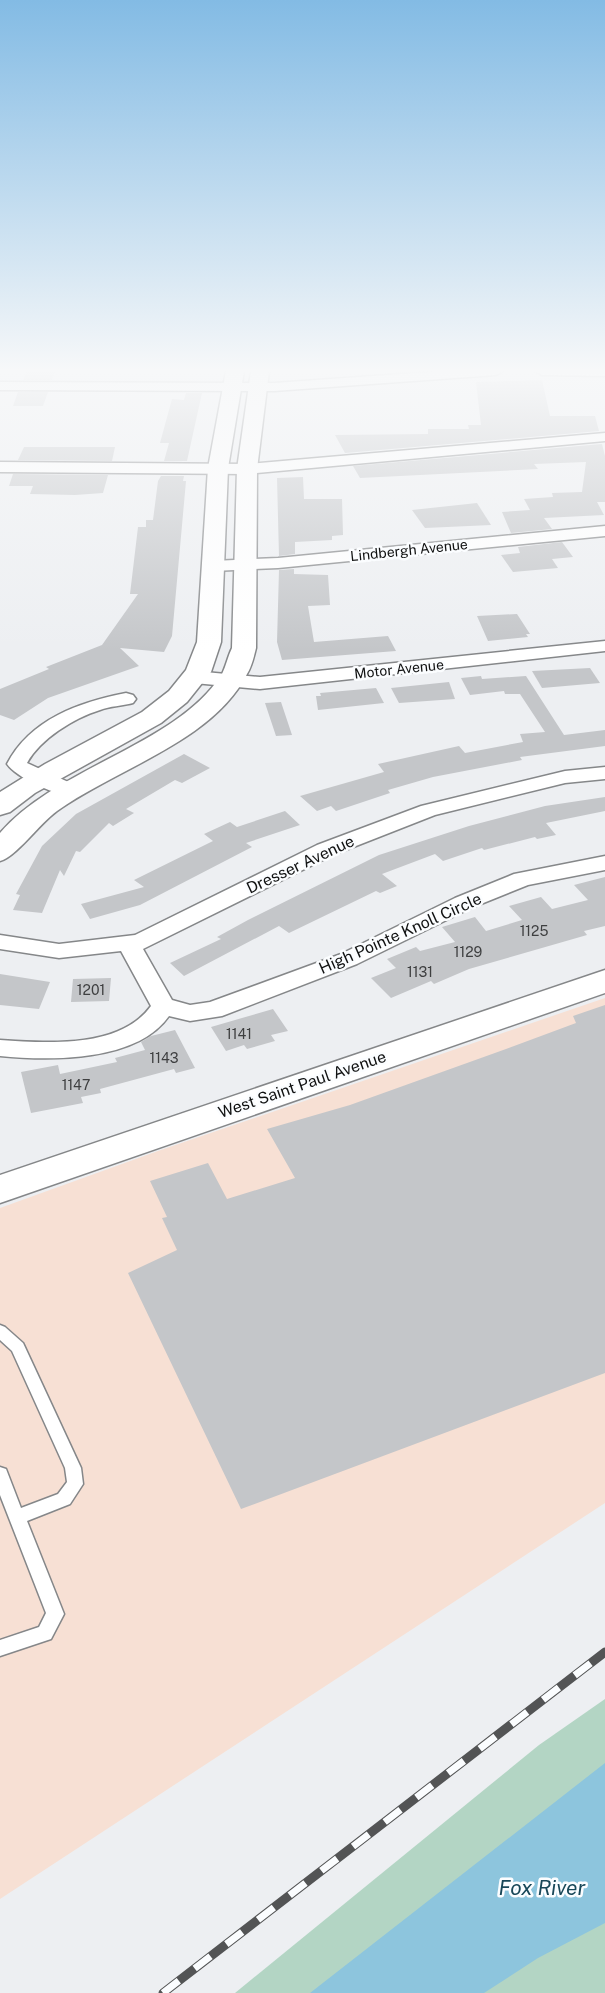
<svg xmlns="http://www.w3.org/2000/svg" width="605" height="1993" viewBox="0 0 605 1993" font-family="'Public Sans',sans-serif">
<rect width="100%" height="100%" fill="#edeff2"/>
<!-- industrial -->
<path fill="#f7e0d4" d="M605,998V1503L0,1899V1208L158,1151Z"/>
<!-- green -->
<path fill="#b3d5c4" d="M605,1699V1993H235L539,1745Z"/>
<!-- water -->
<path fill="#8dc5dd" d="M605,1763V1923L538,1958L484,1993H310Z"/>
<!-- building -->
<g fill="#c4c6c9">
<path d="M27,371H55L52,380H23Z"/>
<path d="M542,380L550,416H595L599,431L345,453L335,435L428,434V429H469L468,425H481L476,382Z"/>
<path d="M18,392H48L43,406H13Z"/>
<path d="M186,393H202L187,461H164L169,443H160L172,399L184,400Z"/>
<path d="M602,444L605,456V502H597L604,515L544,518L552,529L511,533L502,512L530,510L524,499L553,497L552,493L582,492L586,462L534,464L538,469L360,478L353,466Z"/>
<path d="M24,447H115L112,461L18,460Z"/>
<path d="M13,474L108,475L103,493L75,495L30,494L33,486H9Z"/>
<path d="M161,476H184L183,481H186L172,636L164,652L120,648L139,666L48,698L14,720L0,715V689L49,669L46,667L102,645L138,594H130L138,527H146V520H153L158,481Z"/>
<path d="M303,477L304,499H342L343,535L332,536V540L295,542V554L279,556L277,478Z"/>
<path d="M477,503L491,525L425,528L412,510Z"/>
<path d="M562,542L573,557L552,559L558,568L513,572L501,555L520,553L518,547Z"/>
<path d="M294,569V574L328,575L330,605L308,606L314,642L388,636L396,651L282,660L277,642L279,570Z"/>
<path d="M517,614L530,634H526L528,637L488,641L477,616Z"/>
<path d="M590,668L600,683L542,688L532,671Z"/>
<path d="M481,676L482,679L526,676L564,735L605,730V746L520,757L522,760L433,777L388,790L390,793L336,811L331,806L317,811L300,796L384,772L378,764L459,746L465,753L523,742L520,734L545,732L520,694H505L504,691L470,695L461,678Z"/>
<path d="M449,682L455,699L399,703L391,688Z"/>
<path d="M376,688L384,703L318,710L316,696H321L320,693Z"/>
<path d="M281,702L292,735L276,736L265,703Z"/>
<path d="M184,754L210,768L182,783L175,780L126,809L134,813L113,826L109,823L80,852L76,851L64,876L60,870L42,913L13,910L20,895L16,894L42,846L76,814Z"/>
<path d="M605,797V811L546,823L556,835L537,839L535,837L484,850L482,848L443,861L435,854L382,874L397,886L380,893L376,891L289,933L279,926L184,976L170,963L221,939L217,937L248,920L379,855L469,826L545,806Z"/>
<path d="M285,811L300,825L246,843L252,847L140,905L90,919L81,904L144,887L134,880L213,841L204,834L230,822L237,827Z"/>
<path d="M605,877V926L584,931L587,935L469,969L434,984L431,981L391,998L371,978L396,968L387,959L416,947L420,951L455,942L442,927L475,917L486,931L522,920L509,906L541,897L552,909L588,900L574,885Z"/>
<path d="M0,974L50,982L39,1009L0,1005Z"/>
<path d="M111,978L109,1001L71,1002L73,979Z"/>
<path d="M605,1005V1373L241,1509L128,1273L177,1250L162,1218L167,1217L150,1181L208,1163L227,1199L295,1178L267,1129L350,1105L506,1049L576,1023L573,1016Z"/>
<path d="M273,1009L288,1031L271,1035L275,1041L247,1049L244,1045L226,1051L211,1027Z"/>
<path d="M175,1030L195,1068L176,1073L174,1069L100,1089L101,1093L81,1097L83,1103L31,1113L21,1072L58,1065L60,1074L117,1062L115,1058L145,1050L141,1042L151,1036Z"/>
</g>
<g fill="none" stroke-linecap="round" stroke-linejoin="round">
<!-- lane casing -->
<g stroke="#858789" stroke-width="3">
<path id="lane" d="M0,1325L5,1327L23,1343L81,1468L83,1484L70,1504L27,1521L64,1614L51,1639L0,1656V1640L39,1627L46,1613L0,1495V1467L6,1469L21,1508L58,1494L67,1482L65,1468L12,1351L0,1340Z"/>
</g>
<!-- street casing -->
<g stroke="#858789" stroke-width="3">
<g id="street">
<path d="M444,371H503L496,375L274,391L0,390V382L274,383Z"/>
<path d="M535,371H605V376L542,375Z"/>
<path d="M605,433V441L247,474L0,472V462L247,464Z"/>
<path d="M605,526V536L278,568L213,571L205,566L213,561L278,558Z"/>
<path d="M605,641V651L260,689L194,683L185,677L194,671L260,677Z"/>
<path d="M126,693L133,695L136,699L133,703C122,706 110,706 100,710C74,718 40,739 27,763L77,786L80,790L77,794C60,799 17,778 7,764C30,719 80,702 126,693Z"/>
<path d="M605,767V779L565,783L435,815L333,855L143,949L172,1000L190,1005L210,1002L341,954L455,898L514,874L605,856V870L528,885L471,908L357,964L222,1016L190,1021L169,1016C137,1062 51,1061 0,1056V1040C47,1043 120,1049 151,1006L121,951L59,958L0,949V935L59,944L135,935L317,845L421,806L565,771Z"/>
</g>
</g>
<!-- secondary casing -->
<g stroke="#858789" stroke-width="3">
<g id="secondary">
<path d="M226,371H244L228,468L221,642L211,672L187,702L161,723L35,793L10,812L0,815V792L45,764L142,712L169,691L186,670L197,642L208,468Z"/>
<path d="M251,371H269L257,469L256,648C254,656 252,666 247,674C212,742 117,768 57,811C40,823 16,857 0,861V833C58,766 177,745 222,674C226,666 228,656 232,648L237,469Z"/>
<path d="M605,970V993L0,1203V1175Z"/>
</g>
</g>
<!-- lane -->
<use href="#lane" fill="#fff" fill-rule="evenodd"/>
<!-- street -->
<use href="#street" fill="#fff" fill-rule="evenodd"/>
<!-- secondary -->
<use href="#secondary" fill="#fff" fill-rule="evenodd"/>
<!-- rail casing -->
<g stroke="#535455" stroke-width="9">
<path id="rail" d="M163,1993L605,1652"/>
</g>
<!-- rail -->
<use href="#rail" stroke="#fbfdff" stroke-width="7" stroke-dasharray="20" stroke-linecap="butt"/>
</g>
<!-- sky -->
<linearGradient id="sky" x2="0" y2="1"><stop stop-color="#83bbe4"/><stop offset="0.57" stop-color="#f7f8f9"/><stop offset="1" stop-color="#f7f8f9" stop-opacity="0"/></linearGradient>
<rect width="605" height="650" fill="url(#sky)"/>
<g text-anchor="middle" stroke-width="5" stroke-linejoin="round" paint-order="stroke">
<!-- far-street labels -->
<g font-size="14" fill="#111212" stroke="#fbfdff">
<text transform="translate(409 550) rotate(-6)" y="5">Lindbergh Avenue</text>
<text transform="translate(399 669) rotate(-6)" y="5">Motor Avenue</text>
</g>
<!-- number labels -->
<g font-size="14" fill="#3e3f40">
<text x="534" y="936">1125</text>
<text x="468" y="957">1129</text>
<text x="420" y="977">1131</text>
<text x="91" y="995">1201</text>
<text x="239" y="1039">1141</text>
<text x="164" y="1063">1143</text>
<text x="76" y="1090">1147</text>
</g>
<!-- street labels -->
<g font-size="16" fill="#111212" stroke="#fbfdff">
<text transform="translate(300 864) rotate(-25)" y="6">Dresser Avenue</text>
<text transform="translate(400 933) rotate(-24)" y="6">High Pointe Knoll Circle</text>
<text transform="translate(302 1084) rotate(-19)" y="6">West Saint Paul Avenue</text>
</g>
<!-- near-water labels -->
<g font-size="21" font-style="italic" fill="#194859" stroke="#fbfdff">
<text x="542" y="1895">Fox River</text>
</g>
</g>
</svg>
